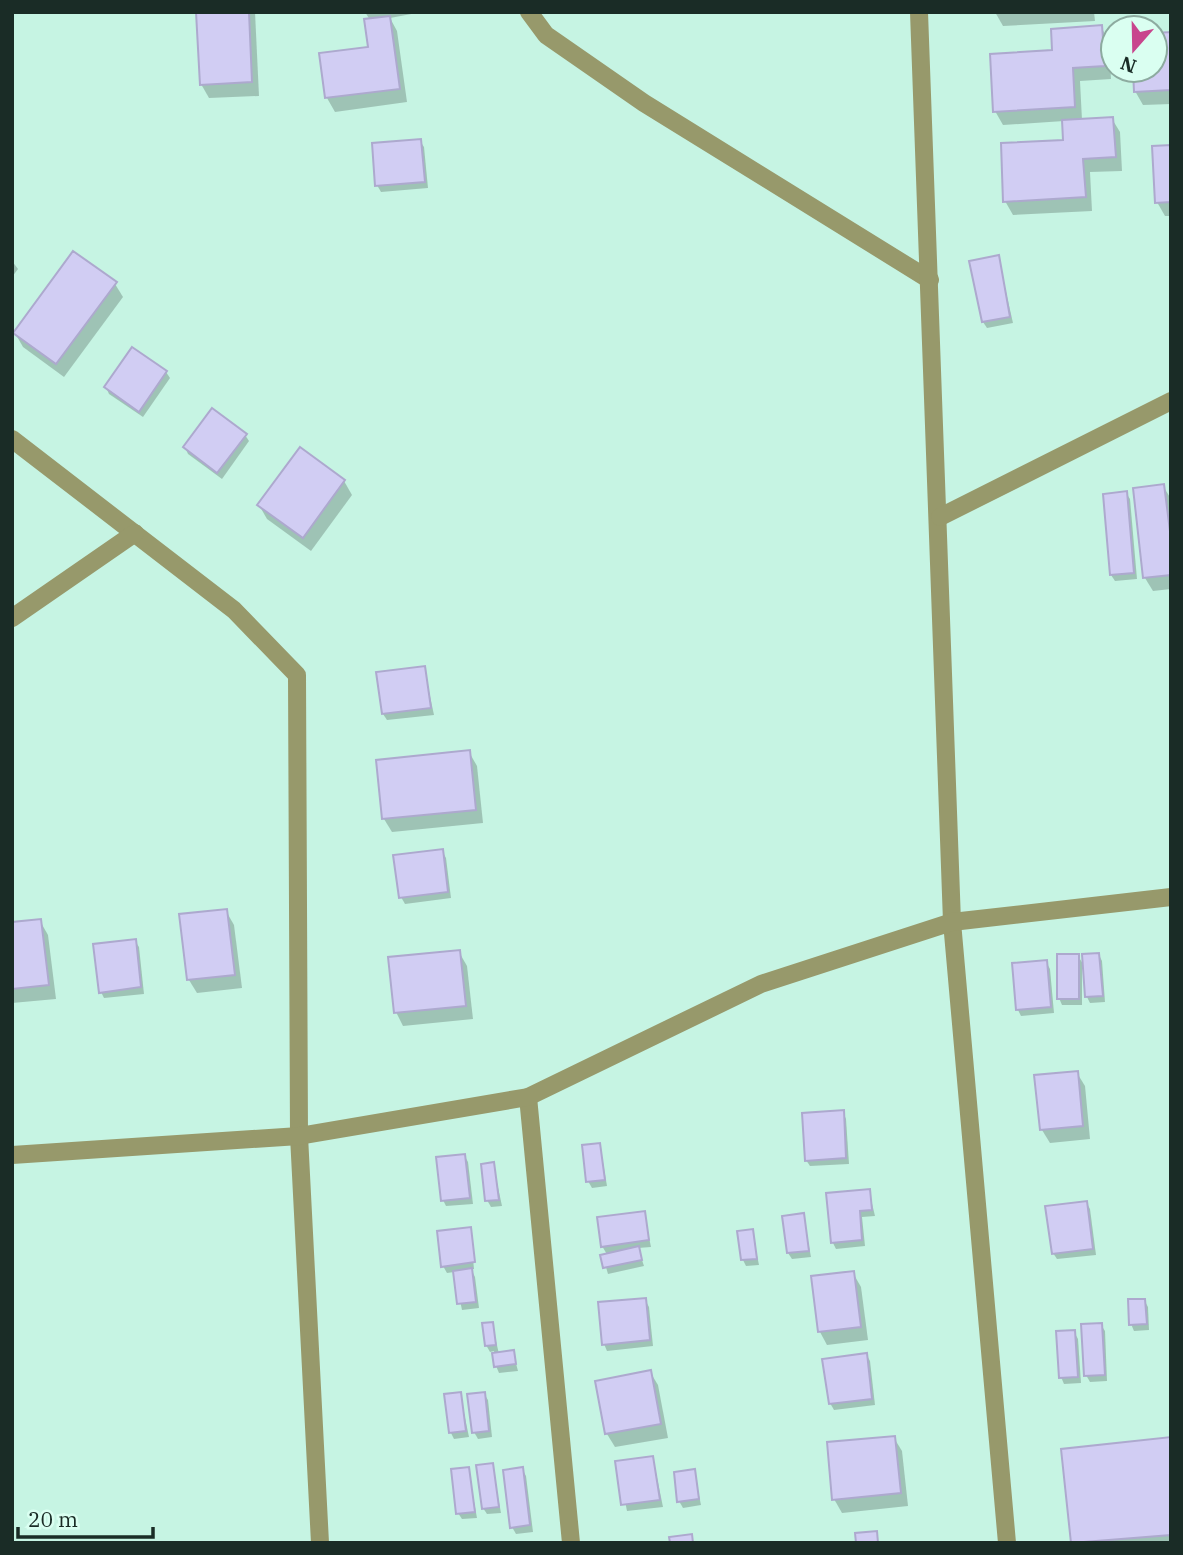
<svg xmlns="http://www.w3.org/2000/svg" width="1183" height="1555" viewBox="0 0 1183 1555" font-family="'IBM Plex Serif',serif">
<rect width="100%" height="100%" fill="#c6f4e3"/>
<!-- shadow -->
<g fill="#0003">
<path d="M198,12H255L259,96L209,98L201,84Z"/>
<path d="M365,12H422L390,18L397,31L407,102L335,112L327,98L321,55L370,48V20Z"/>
<path d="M995,12H1094L1095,21L1003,26Z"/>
<path d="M1101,27L1109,41L1111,79L1080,81L1082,120L1112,119L1120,132L1122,171L1090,172L1092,211L1013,215L1005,201L1064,142V121L1003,125L995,111L1054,52Z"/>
<path d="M1171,34V104L1143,105L1135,91L1134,70H1155V35Z"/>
<path d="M420,141L424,147L428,188L381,192L377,185Z"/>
<path d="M1171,147V216H1165L1157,202Z"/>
<path d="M998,257L1013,323L987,328L983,322Z"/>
<path d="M12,261L18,269L12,277Z"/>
<path d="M115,284L123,297L64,377L23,347L15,333Z"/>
<path d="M166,372L170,378L143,417L109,394L106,387Z"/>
<path d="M245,435L249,441L222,479L188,454L185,447Z"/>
<path d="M344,481L352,495L311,551L267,519L259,505Z"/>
<path d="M1163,486L1171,499V589L1153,591L1145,578Z"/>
<path d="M1126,493L1130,499L1137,579L1115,581L1111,575L1105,495Z"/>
<path d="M424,668L434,715L387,720L383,714Z"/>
<path d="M469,752L477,766L483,823L392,832L384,819Z"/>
<path d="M442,851L446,858L451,898L405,904L401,897Z"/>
<path d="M226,911L234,925L242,988L197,993L189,980Z"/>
<path d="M40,921L48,935L56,999L12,1003V924Z"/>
<path d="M135,941L139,947L144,994L104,998L101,992Z"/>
<path d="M459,952L467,966L473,1019L403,1026L396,1012Z"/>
<path d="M1099,955L1102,961L1105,1002L1090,1003L1087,997L1085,969H1082V1005H1062L1059,998L1078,956L1085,967Z"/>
<path d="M1046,962L1050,969L1054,1013L1021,1016L1018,1010Z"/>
<path d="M1077,1073L1085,1086L1090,1139L1050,1143L1042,1130Z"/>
<path d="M843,1112L846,1119L849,1164L810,1166L806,1160Z"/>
<path d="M600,1145L607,1186L592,1188L588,1181Z"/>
<path d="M464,1155L468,1162L473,1204L446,1206L443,1200Z"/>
<path d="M493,1164L502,1206L491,1207L487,1200Z"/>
<path d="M869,1191L875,1216L862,1217L865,1246L836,1249L833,1243Z"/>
<path d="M1086,1202L1090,1209L1096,1255L1057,1259L1053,1253Z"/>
<path d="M644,1213L651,1247L638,1248L644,1266L608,1274L603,1257L608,1256L602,1246Z"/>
<path d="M803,1215L811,1257L792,1259L788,1253Z"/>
<path d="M470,1229L474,1269H471L475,1277L479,1308L462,1310L454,1272L447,1273L443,1266Z"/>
<path d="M752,1231L759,1265L746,1266L743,1260Z"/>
<path d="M853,1273L861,1287L868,1340L827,1345L820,1332Z"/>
<path d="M645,1300L649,1307L653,1346L607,1351L604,1344Z"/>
<path d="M1144,1300L1148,1307L1149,1330L1134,1331L1131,1324Z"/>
<path d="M492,1324L499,1354L513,1352L518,1371L499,1373L496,1366L494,1351L490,1352L486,1345Z"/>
<path d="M1101,1325L1105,1331L1107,1381L1090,1382L1086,1375Z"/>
<path d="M1074,1332L1078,1339L1081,1383L1064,1384L1061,1377Z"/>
<path d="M866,1354L870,1361L875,1405L834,1410L830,1403Z"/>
<path d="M650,1372L658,1385L668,1438L615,1447L607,1434Z"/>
<path d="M460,1394L469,1437L454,1439L451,1433Z"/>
<path d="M484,1394L488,1400L492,1437L478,1439L474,1432Z"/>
<path d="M894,1438L902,1451L908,1506L842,1513L834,1499Z"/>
<path d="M1171,1439V1543H1073Z"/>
<path d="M653,1458L663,1507L627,1511L617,1462Z"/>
<path d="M492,1465L501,1513L487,1514L483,1508Z"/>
<path d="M468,1469L477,1518L462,1519L458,1513Z"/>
<path d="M522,1469L526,1476L533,1532L516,1534L512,1527Z"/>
<path d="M694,1471L701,1505L683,1508L679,1501Z"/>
</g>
<!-- building -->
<g fill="#d1cdf3" stroke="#ada9ce" stroke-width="2">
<path d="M196,12H249L252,82L200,85Z"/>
<path d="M390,16L400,89L325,98L319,53L368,47L364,19Z"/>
<path d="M1102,25L1105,66L1073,68L1075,107L993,112L990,54L1052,50L1051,29Z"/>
<path d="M1171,32V90L1134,92L1133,70H1155V33Z"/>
<path d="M1113,117L1116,157L1083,159L1086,197L1003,202L1001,143L1063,140L1062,120Z"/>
<path d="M421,139L425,182L375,186L372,143Z"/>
<path d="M1171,145V202L1155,203L1152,146Z"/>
<path d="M73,251L117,282L56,364L13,333Z"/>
<path d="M999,255L1010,317L982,322L969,261Z"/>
<path d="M132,347L167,371L139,412L104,387Z"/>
<path d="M212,408L247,434L217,473L183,447Z"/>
<path d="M300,447L345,480L303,538L257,505Z"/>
<path d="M1164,484L1171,539V575L1143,578L1133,488Z"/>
<path d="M1127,491L1134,573L1110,575L1103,494Z"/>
<path d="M425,666L431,708L382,714L376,672Z"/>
<path d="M470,750L476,810L382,819L376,760Z"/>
<path d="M443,849L448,892L399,898L393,855Z"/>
<path d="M227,909L235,975L187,980L179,914Z"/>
<path d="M41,919L49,985L12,989V922Z"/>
<path d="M136,939L141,987L99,993L93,944Z"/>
<path d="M460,950L466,1006L394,1013L388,957Z"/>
<path d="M1099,953L1103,996L1085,997L1082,954Z"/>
<rect x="1057" y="954" width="22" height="45"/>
<path d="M1047,960L1051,1007L1016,1010L1012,963Z"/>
<path d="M1078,1071L1083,1126L1040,1130L1034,1075Z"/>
<path d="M844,1110L846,1158L805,1161L802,1113Z"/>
<path d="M600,1143L605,1180L586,1182L582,1145Z"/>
<path d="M465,1154L470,1198L441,1201L436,1157Z"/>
<path d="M494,1162L499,1200L485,1201L481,1164Z"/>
<path d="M870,1189L872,1210L860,1211L862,1240L831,1243L826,1193Z"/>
<path d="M1087,1201L1093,1249L1052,1254L1045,1206Z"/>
<path d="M645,1211L649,1240L601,1247L597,1217Z"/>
<path d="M804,1213L809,1251L787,1253L782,1216Z"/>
<path d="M471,1227L475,1262L441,1267L437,1231Z"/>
<path d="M753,1229L757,1259L741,1260L737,1231Z"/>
<path d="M639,1246L642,1260L603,1268L600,1255Z"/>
<path d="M472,1268L476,1302L457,1304L453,1271Z"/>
<path d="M854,1271L861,1327L818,1332L811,1276Z"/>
<path d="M646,1298L650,1340L602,1345L598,1302Z"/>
<path d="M1128,1299H1145L1147,1324L1129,1325Z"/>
<path d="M493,1322L496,1345L485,1346L482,1323Z"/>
<path d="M1102,1323L1105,1375L1084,1376L1081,1324Z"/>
<path d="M1075,1330L1078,1377L1059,1378L1056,1331Z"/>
<path d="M514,1350L516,1364L494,1367L492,1353Z"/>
<path d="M867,1353L872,1399L829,1404L822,1359Z"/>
<path d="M651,1370L661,1424L605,1434L595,1381Z"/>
<path d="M461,1392L466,1431L449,1433L444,1394Z"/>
<path d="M485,1392L489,1431L472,1433L467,1394Z"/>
<path d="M895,1436L901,1493L832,1500L827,1442Z"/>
<path d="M1171,1437V1535L1071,1543L1061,1449Z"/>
<path d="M653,1456L660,1500L621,1505L615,1461Z"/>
<path d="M493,1463L499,1507L482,1509L476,1465Z"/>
<path d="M469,1467L475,1512L456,1514L451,1469Z"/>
<path d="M523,1467L530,1525L510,1528L503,1470Z"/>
<path d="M695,1469L699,1499L677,1502L674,1472Z"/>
<path d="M877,1531L878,1543H856L855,1533Z"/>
<path d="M692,1534L693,1543H670L669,1537Z"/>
</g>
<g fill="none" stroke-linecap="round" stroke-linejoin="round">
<!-- street -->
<g stroke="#97996b" stroke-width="18">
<path d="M529,12L546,35L644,103L930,280"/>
<path d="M919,12L952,922L1007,1543"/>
<path d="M12,439L234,610L297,675L299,1136L320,1543"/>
<path d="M940,517L1171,401"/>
<path d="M12,618L135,533"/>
<path d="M528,1097L571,1543"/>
<path d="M12,1155L299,1136L528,1097L761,984L952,922L1171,897"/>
</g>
</g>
<!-- border -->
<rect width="1183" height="1555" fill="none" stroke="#1a2c26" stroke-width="28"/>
<!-- north arrow -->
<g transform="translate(1134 49) rotate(200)"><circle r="33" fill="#dafff1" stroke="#8daba0" stroke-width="2"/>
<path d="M0-5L12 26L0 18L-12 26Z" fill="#c8458d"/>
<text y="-10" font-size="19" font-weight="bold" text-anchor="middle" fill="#1a2c26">N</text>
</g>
<!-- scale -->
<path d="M18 1527v10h135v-10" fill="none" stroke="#1a2c26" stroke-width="3.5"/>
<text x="28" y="1527" font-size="21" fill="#1a2c26" stroke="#dafff1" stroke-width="5" paint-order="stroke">20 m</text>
</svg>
